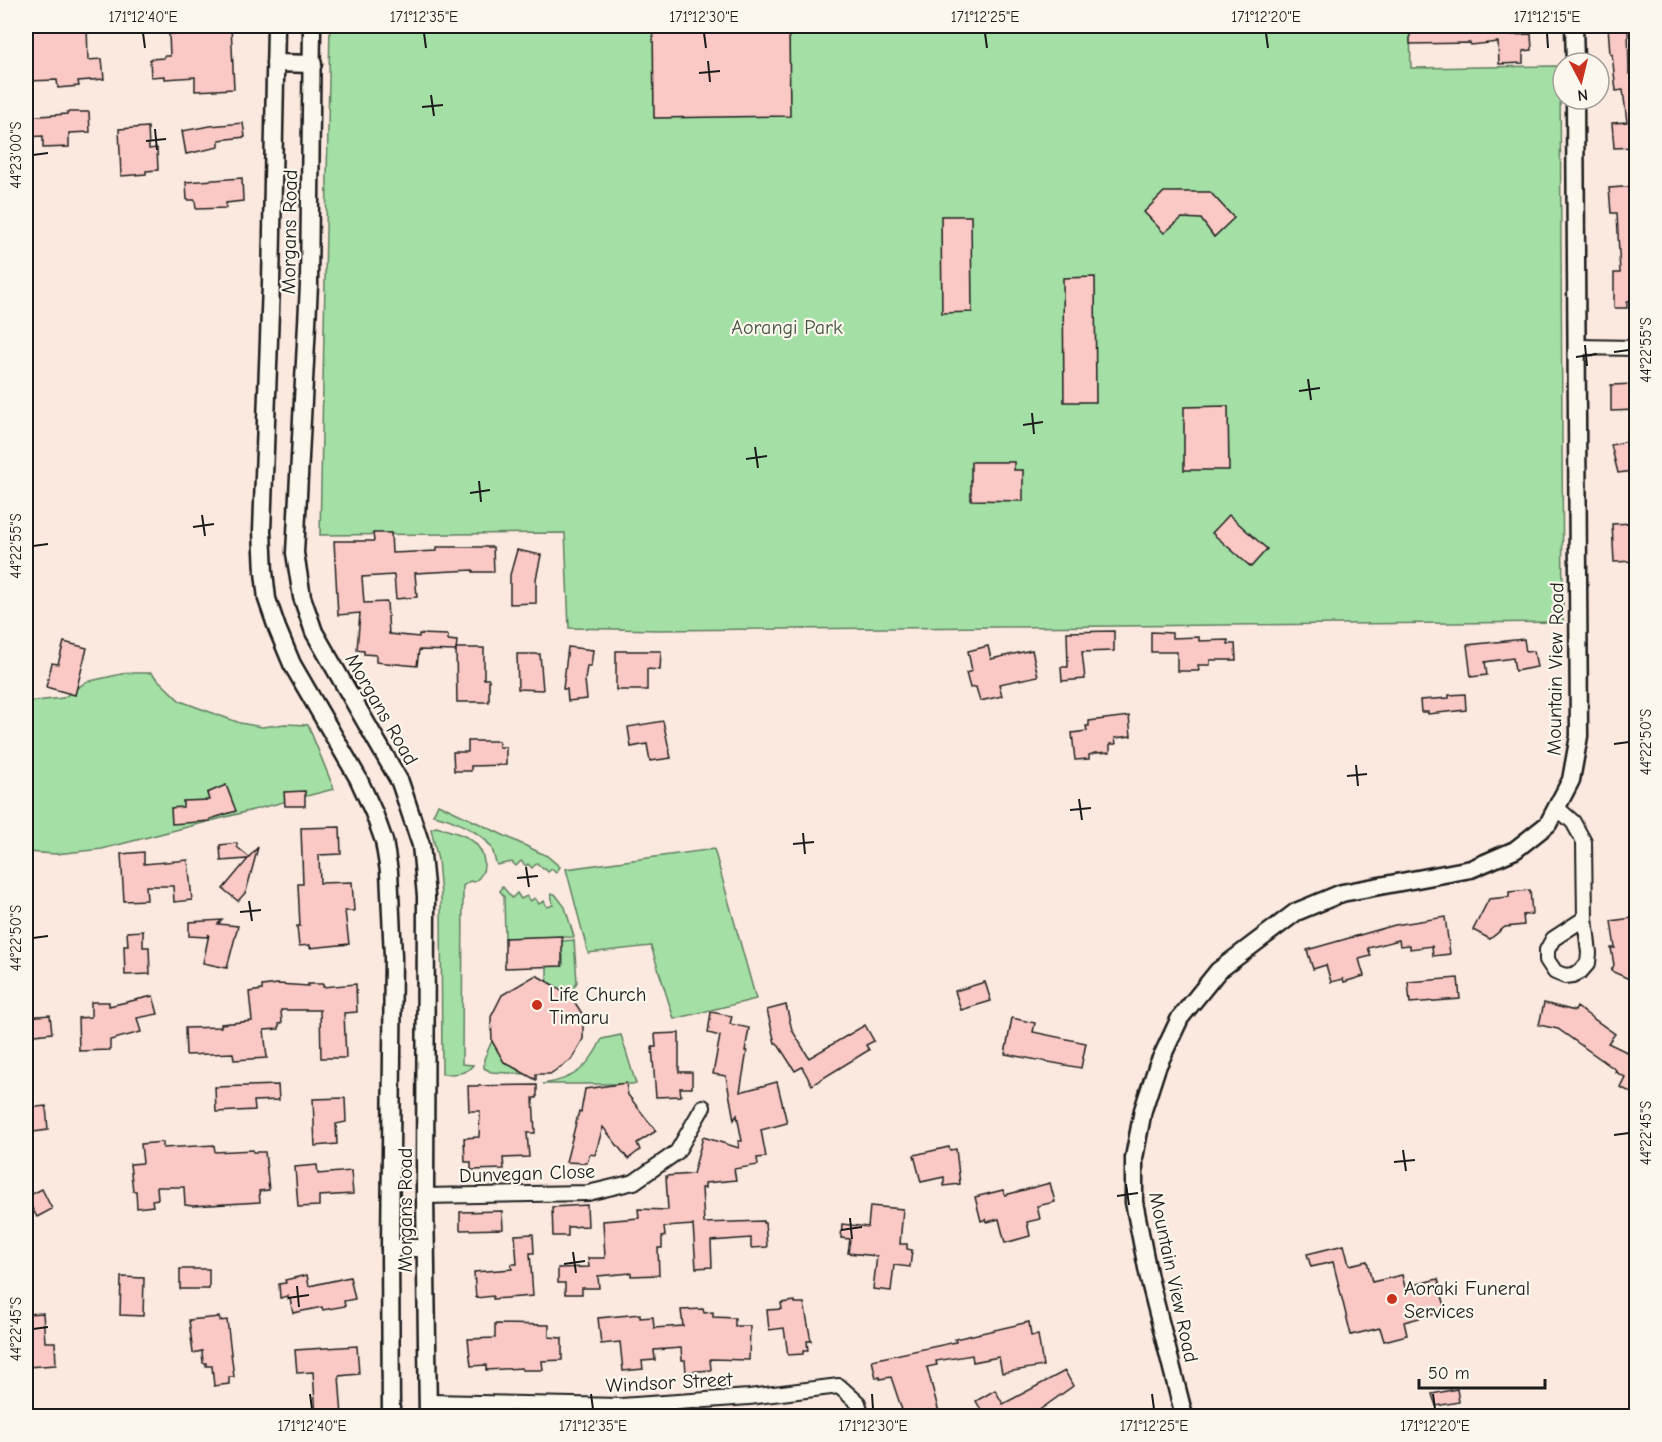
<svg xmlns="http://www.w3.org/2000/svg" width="1662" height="1442" viewBox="0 0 1662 1442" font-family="'Comic Neue',sans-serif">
<rect width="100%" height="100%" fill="#fbe9e0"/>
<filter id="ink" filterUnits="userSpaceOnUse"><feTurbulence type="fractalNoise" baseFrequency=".0167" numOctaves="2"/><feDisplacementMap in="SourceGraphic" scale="12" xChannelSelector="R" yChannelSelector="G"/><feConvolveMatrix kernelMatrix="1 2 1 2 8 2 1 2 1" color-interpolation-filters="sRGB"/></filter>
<g filter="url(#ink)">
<!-- green -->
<g fill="#a4dfa5" stroke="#607e60" stroke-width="1.5">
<path d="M330,26H1410L1411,68L1560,66L1563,622L657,630L569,628L565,533L320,535Z"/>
<path d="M126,673H151L180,701L240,723L262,727L285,724L308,725L334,789L102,849L56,854L26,852V702L63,698L86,682Z"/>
<path d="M438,804L547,856L560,867L556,873L552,869L548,872L544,868L543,869L537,863L532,868L528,864L526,866L521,861L516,866L512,862L497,865C494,859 494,852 491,847C482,832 450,818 433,815Z"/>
<path d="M436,827C456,832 481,837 484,862C485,871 481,877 474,882L470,881L463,886L462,1064L473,1065C466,1075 453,1074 442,1074L441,896L438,860L431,829Z"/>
<path d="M714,849L756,999L674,1019L651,946L588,953L566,869Z"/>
<path d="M502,886L512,898L517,893L521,899L527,896L530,901L535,898L539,904L544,901L547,907L553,905L551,894H555L565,907L574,937L505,938L504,896L500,891Z"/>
<path d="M574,940L577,982L570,995L547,982V966H563V955H560L562,941Z"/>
<path d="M621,1035L636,1084H543C575,1079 588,1068 602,1039Z"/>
<path d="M492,1041L504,1062L526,1074L491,1072L484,1068V1059Z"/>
</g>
<!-- building -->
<g fill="#fac9c5" stroke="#1c1c1c" stroke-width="1.5">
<path d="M26,26H87L88,60L102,59L104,79L78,81L79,86L58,88L57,80L26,81Z"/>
<path d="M184,26H231L234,89L195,91V77L165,79V76L151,77L150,59L164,58V56H170L169,34L185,33Z"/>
<path d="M653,26H789L790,116L654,118Z"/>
<path d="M1410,26H1478V28L1512,27V35L1531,34L1532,50L1523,51V63L1499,64L1498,42L1471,45L1470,43L1410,44Z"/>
<path d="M1608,26H1628L1629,74H1636V147L1614,148L1612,123L1627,122L1623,90L1616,91L1612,54H1610Z"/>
<path d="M67,112H89L90,132L69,133V147L43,148V136L26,137V117L67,114Z"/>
<path d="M243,123L245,137L219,140V147L186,154L182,131L210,126Z"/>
<path d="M148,127L149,149L157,148L158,170L146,171V174L121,176L119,129Z"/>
<path d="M242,178L243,201L226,203V208L196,209L195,200H187L186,182Z"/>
<path d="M1636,186V300L1627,301V308H1614V273H1620L1617,213H1611L1609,188Z"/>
<path d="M1164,192H1210L1234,218L1214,237L1201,219L1182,218L1164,233L1144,212Z"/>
<path d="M941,216H971L972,312L942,313Z"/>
<path d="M1095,277L1096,402H1064L1063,278Z"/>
<path d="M1636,384V410L1611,411V385Z"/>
<path d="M1228,406L1229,470H1184V407Z"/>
<path d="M1636,439V461L1632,462L1633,471L1618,473L1611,445Z"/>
<path d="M971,462H1014V470H1023V501L971,500Z"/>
<path d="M1229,515L1267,549L1251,567L1212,533Z"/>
<path d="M1634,523L1636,561L1614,562L1612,524Z"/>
<path d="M373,533H391L392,553L437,551V547H493L494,572H473V570L415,573L417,597L396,599L394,575L362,577L364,603L387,602L389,634L419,637V634L448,635V640L457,641L456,651L419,650L417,666L376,662V655L364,654V651L357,650L360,613L338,615L334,541H374Z"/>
<path d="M517,550L541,555L536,579V603L510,604V575Z"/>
<path d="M1114,631V651L1082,652L1085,679L1062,681L1061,667H1068L1067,632Z"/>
<path d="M1151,632L1172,633V638L1199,637V641L1228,640V644H1235L1236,660H1210V665H1198L1199,671H1177V652H1151Z"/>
<path d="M1524,639L1526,652L1534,651L1537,667L1515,671L1513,658L1485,662L1487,675L1471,677L1467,645Z"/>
<path d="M64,642L87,648L75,695L46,687L52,663L58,664Z"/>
<path d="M988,646L991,659L1032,650L1038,676L999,684L1002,696L980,701L976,687L970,688L966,673L972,671L968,651Z"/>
<path d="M568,647L593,650L591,666H587L585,680L587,699L568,701L567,689H563Z"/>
<path d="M456,648H484V679H489V702H457Z"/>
<path d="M616,651H661L660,670L647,669V690H616Z"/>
<path d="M517,654H540L543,690L518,689Z"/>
<path d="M1465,694L1466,710L1428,714V712H1421L1420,700L1449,698V695Z"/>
<path d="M1129,716L1131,736L1115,738L1116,744H1110V752L1095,753L1089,755V759L1075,760L1072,733L1087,731L1086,726H1089V721Z"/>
<path d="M663,721L671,758L650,761L647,744L631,747L628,727Z"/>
<path d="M468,741H499V747H506V765L471,766V771H454L453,752H468Z"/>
<path d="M226,785L236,811L210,819V821L172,824L171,808L183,807V801L209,800L207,793Z"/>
<path d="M305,791V806H285L284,792Z"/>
<path d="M340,827L341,854L319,855L320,883L352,882L354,911H345L349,944L310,948V945L299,946L297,926H300L298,884H303L301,828Z"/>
<path d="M237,843V847L249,857L258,847L246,892L238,901L223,889L248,859L221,861L220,845Z"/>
<path d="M144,852V864L188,860L192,900L174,902L173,886H146L147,900L124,901L121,854Z"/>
<path d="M1530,890L1532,914L1523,915L1524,925L1505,927L1490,939L1473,930L1489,899L1509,897V892Z"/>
<path d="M1445,917L1450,954L1433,956L1432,946L1410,949V945L1400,946L1399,940L1368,948L1371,956L1359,959L1364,976L1344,982L1343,979L1331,982L1326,965L1313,969L1307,950L1395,925Z"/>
<path d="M1632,918L1634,928L1636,927V982L1611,971L1614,965L1611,948H1615L1611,921Z"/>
<path d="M222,920L218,924L238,926L227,968L203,963L209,934L207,937L189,936V922Z"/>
<path d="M143,931V947H149L150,974L125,975L124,946H128L127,932Z"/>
<path d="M562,936V966L505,968V938Z"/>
<path d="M536,975L570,995L583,1015V1039L571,1060L550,1074H536V1080L504,1062L492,1041L491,1017L502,995Z"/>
<path d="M1458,978L1460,999L1410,1003L1408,982Z"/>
<path d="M985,982L991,1001L961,1010L955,991Z"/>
<path d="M278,984L308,986V984H323V987L356,984L357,1012L344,1013L346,1058H321L320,1010H281L282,1023L279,1024V1029L264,1030L267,1058L234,1060L233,1053L186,1055L185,1028L221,1027V1024L252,1021L249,992L262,990V986Z"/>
<path d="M153,996L158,1014L137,1018L141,1032L110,1040V1050L79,1051L78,1018L91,1017V1002H109V1006Z"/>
<path d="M1544,1003L1575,1011L1577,1007L1615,1034L1608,1043L1635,1056L1636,1053V1095L1620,1087L1625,1077L1615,1072L1616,1070L1558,1029L1539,1025Z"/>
<path d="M786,1005L792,1030L809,1058L865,1025L874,1041L866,1045L869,1050L812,1085L802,1067L795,1071L777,1043H775L767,1010Z"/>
<path d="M711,1012L732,1016L730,1024L749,1028L745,1051H747L740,1092L777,1082L787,1123L761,1130L766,1157L757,1158L758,1165L734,1169L736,1180L705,1183V1188H702L704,1223L763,1221V1223H765L767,1247L751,1248V1238L711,1241L712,1267L696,1268L693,1225L664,1227L665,1236L662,1237V1248H658L659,1275L631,1276V1273L598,1276L599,1288H582V1294H565V1283H558V1268L589,1267L588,1258H605L603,1221L639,1218L638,1209L668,1210L666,1176L693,1174L703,1137L739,1148L738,1141H742L737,1115L734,1120L726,1076L713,1074L720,1036L708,1033Z"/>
<path d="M50,1015L52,1033L26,1036V1017Z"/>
<path d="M1012,1018L1035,1023L1033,1032L1086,1043L1081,1068L1005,1054Z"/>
<path d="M679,1033V1072H692V1088H680L681,1096L656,1097L652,1047H656L655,1034Z"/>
<path d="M626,1083L628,1095L656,1131L637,1143L640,1150L628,1159L603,1127L595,1155L590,1154L587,1163L566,1162L579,1111L581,1112L585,1089Z"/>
<path d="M278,1085L279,1100L254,1101L255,1110L216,1112L215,1087Z"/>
<path d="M537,1085V1098H533L535,1133H527L529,1157L503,1158L504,1169L471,1170V1162H465L464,1138L479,1137L480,1111H469L468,1086Z"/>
<path d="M345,1098L346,1122L336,1124L337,1144L315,1146L313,1099Z"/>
<path d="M46,1106L48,1130L26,1133V1108Z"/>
<path d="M163,1142V1148L214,1145L215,1152L253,1150V1152H265L269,1190L259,1191L260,1202L193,1206L185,1205L184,1187H157L158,1199L152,1200L153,1206L137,1208L136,1191H133L130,1164L143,1163L141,1144Z"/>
<path d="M949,1147L950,1150L956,1149L960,1184L944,1186V1177L921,1182L914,1155Z"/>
<path d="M317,1165L318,1174L351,1171L353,1194L319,1196V1206L298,1207L295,1167Z"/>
<path d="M1050,1183L1055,1202L1037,1206L1040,1219L1027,1222L1030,1236L1005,1243L999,1219L987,1222L986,1219L981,1221L975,1197L1003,1190L1005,1195Z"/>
<path d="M42,1189L52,1209L37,1217L26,1197Z"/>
<path d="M587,1205L588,1226L568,1227V1236H553L552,1207Z"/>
<path d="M870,1206L903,1209L900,1244H907V1249L912,1250L910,1267L894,1265L891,1291L873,1289L877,1256L848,1253L850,1239L841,1238L842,1224L868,1227Z"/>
<path d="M502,1211L503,1229L460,1230V1212Z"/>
<path d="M533,1234L534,1253H530L533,1296L493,1299V1296L476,1298L474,1272L512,1269L511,1264H517L515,1235Z"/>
<path d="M1344,1245L1349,1265L1367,1261L1372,1282L1402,1275L1405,1287L1438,1279L1446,1311L1404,1322L1407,1335L1384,1341L1380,1328L1351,1335L1333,1262L1311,1267L1307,1254Z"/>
<rect x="180" y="1269" width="29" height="20"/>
<path d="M307,1275L309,1286L350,1277L355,1299L344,1301L345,1306L323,1310L322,1307L293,1313L290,1299H288V1296L280,1298L279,1284L286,1283L285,1280Z"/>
<path d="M121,1277L144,1278L143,1316L120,1315Z"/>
<path d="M795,1301V1303H804L811,1341H807L808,1351H803V1354L788,1355L784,1328L769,1330L767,1310L782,1309L781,1303Z"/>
<path d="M703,1309L704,1313L713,1312V1317L735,1318V1326H750L749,1360L710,1359L711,1370L686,1372L685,1360H682L681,1348L654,1350L655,1360L642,1361L643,1369L623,1371L620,1342L601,1344L598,1318L640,1314V1318L653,1317L654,1328L683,1326L681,1310Z"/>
<path d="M43,1313L45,1342H55L56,1365L26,1367V1314Z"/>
<path d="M219,1317L220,1321L227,1320L234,1377H229V1384L214,1386L212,1366H206V1363H203L202,1351L193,1353L189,1320Z"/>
<path d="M1029,1322L1031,1336L1038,1335L1043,1366L1002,1373L999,1357L973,1362L972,1355L936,1361L937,1365L927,1367L940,1416H904L891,1377L880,1379V1377L876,1378L872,1360L956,1342L955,1339Z"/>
<path d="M495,1324L549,1325V1337L562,1338V1360L542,1361L543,1370H522V1368L486,1370V1365L471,1366L468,1339L495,1338Z"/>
<path d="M357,1346L359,1374L339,1376L342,1416H316L313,1372L297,1373L295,1350Z"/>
<path d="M1065,1371L1073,1386L1031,1416H981L984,1415L976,1401L995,1390L1003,1404Z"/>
<path d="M1457,1389L1459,1402L1436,1406L1432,1394Z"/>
</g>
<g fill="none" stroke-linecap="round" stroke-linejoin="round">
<!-- minor casing -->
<g stroke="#1c1c1c" stroke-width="18">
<g id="minor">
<path d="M1576,347L1636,348"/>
<path d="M1556,807L1573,822L1584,842L1585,918L1589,953L1588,963L1581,971L1573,975L1565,976L1555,972L1547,960V950L1553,939L1585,918"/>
<path d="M425,1196L588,1193L634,1182L677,1152L703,1107"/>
<path d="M428,1402L621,1406L749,1397L839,1386L858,1403L862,1416"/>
</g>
</g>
<!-- tertiary casing -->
<g stroke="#1c1c1c" stroke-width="21">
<g id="tertiary">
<path d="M276,26L271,284L262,531L264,572L267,599L277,628L292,664L358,778L374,813L384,841L389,871L393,957L390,1248L391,1416"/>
<path d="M312,26L309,285L295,553L302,597L314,632L400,782L421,845L426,896L425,1196L428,1416"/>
<path d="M1574,26L1575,63"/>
<path d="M275,63L313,64"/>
<path d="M390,1248H426"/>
<path d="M1184,1416L1149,1278L1134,1202V1158L1143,1110L1157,1067L1180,1018L1218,971L1296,912L1342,893L1471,869L1515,850L1548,824L1571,780L1579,736L1575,99"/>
</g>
</g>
<!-- minor -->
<use href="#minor" stroke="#fbf7ec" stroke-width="14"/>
<!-- tertiary -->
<use href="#tertiary" stroke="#fbf7ec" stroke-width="16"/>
</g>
</g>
<!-- ticks -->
<path fill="none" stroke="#1c1c1c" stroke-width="2" d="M143,33L145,48M424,33L426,48M704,33L706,48M985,33L987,48M1266,33L1268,48M1547,33L1548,48M708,61L710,82M699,73L720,71M431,95L434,116M422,107L443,105M155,129L157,150M146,141L166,139M33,155L48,153M1585,345L1587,366M1614,352L1629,350M1576,357L1597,354M1308,379L1311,400M1299,391L1320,388M1032,413L1034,434M1023,425L1043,422M755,447L758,468M746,459L767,456M479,481L481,502M470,493L490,490M202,515L205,536M193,527L214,524M33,546L48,544M1614,744L1629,742M1356,765L1358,786M1347,776L1367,774M1079,799L1082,820M1070,810L1091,808M803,833L805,854M793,844L814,842M526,867L529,887M517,878L538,876M249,901L252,921M240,912L261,910M33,938L48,936M1614,1135L1629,1133M1403,1150L1406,1171M1394,1162L1415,1160M1126,1184L1129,1205M1117,1196L1138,1193M850,1218L852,1239M841,1230L862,1227M573,1252L576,1273M564,1264L585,1261M297,1286L299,1307M288,1298L309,1295M33,1329L48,1327M310,1394L312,1409M591,1394L593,1409M872,1394L873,1409M1152,1394L1154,1409M1433,1394L1435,1409"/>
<!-- markers -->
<g fill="#c8321e" stroke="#fbf7ec" stroke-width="2">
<circle cx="537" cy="1005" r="6"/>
<circle cx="1392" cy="1299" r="6"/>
</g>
<g text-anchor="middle" stroke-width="4.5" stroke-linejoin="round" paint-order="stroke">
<!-- street labels -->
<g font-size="20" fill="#1c1c1c" stroke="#fbf7ec">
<text transform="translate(289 232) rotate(-89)" y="7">Morgans Road</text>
<text transform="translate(1555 669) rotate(-89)" y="7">Mountain View Road</text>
<text transform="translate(382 709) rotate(60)" y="7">Morgans Road</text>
<text transform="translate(527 1173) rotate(-2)" y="7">Dunvegan Close</text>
<text transform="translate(405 1210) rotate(-90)" y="7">Morgans Road</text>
<text transform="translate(1174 1277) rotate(78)" y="7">Mountain View Road</text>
<text transform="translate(669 1382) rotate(-3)" y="7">Windsor Street</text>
</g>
<!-- park labels -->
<g font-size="20" fill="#455645" stroke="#fbf7ec">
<text x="787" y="334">Aorangi Park</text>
</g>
<!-- poi labels -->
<g font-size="20" fill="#1c1c1c" stroke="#fbf7ec" text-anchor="start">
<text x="549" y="1001">Life Church<tspan x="549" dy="23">Timaru</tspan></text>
<text x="1404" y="1295">Aoraki Funeral<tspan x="1404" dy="23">Services</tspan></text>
</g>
</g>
<!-- margin -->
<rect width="1662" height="1442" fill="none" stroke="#fbf7ec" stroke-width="66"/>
<!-- north arrow -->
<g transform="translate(1581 81) rotate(173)"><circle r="28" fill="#fbf7ec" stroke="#a29f99" stroke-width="1.5"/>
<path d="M0-4.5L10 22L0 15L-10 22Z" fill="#c8321e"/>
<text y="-9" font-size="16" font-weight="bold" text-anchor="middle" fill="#1c1c1c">N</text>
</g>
<!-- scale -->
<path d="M1419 1379v9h126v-9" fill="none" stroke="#1c1c1c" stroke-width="3"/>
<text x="1428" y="1379" font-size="18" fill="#1c1c1c" stroke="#fbf7ec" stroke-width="4.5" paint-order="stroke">50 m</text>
<rect x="33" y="33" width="1596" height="1376" fill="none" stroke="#1c1c1c" stroke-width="2"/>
<g font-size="15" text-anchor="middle" fill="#1c1c1c">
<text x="143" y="22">171°12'40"E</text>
<text x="424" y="22">171°12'35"E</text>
<text x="704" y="22">171°12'30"E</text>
<text x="985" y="22">171°12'25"E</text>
<text x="1266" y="22">171°12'20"E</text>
<text x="1547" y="22">171°12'15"E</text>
<text transform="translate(16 155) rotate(-90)" y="5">44°23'00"S</text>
<text transform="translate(1646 350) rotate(-90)" y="5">44°22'55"S</text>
<text transform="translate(16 546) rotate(-90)" y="5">44°22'55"S</text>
<text transform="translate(1646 742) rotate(-90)" y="5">44°22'50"S</text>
<text transform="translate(16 938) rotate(-90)" y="5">44°22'50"S</text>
<text transform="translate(1646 1133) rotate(-90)" y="5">44°22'45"S</text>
<text transform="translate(16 1329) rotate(-90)" y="5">44°22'45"S</text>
<text x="312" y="1431">171°12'40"E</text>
<text x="593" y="1431">171°12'35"E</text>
<text x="873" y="1431">171°12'30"E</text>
<text x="1154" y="1431">171°12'25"E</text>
<text x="1435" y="1431">171°12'20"E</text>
</g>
</svg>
